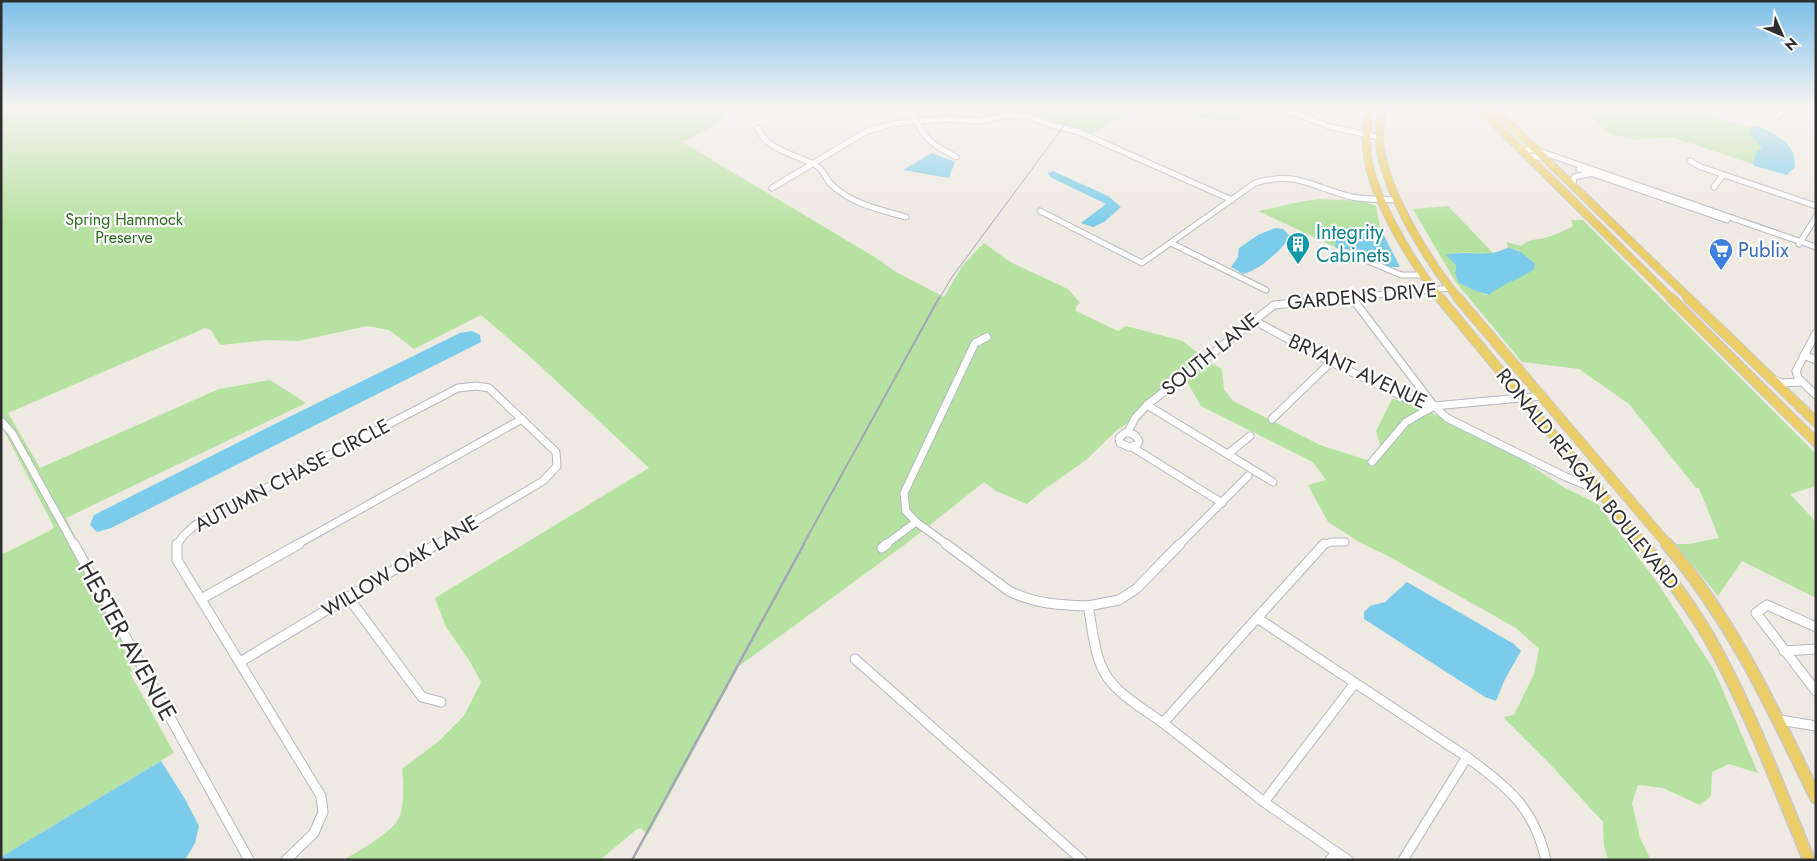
<svg xmlns="http://www.w3.org/2000/svg" width="1817" height="861" viewBox="0 0 1817 861" font-family="Jost,sans-serif">
<rect width="100%" height="100%" fill="#eee9e1"/>
<!-- education -->
<path fill="#efe6d2" d="M1506,107H1573L1595,127L1529,130Z"/>
<!-- green -->
<g fill="#b6e2a1">
<path d="M1,107H738L725,116L720,123L682,142L876,258L896,272L944,297L962,266L984,243L1010,262L1068,289L1080,303L1076,306V311L1118,331L1126,326L1183,341L1209,362L1222,369L1224,389L1233,401L1320,445L1373,462L1383,455L1376,431L1392,399L1410,401L1449,422L1502,447L1565,488L1598,504L1657,582L1714,670L1758,773L1729,764L1712,772L1711,796L1700,805L1663,788L1638,785L1632,803L1640,838L1651,860H1608L1604,845L1603,822L1548,762L1503,717L1514,715L1534,674L1539,649L1516,628L1388,556L1361,543L1328,522L1308,485L1326,480L1313,462L1201,406L1186,380L1165,384L1151,405L1142,414L1117,430L1086,460L1042,491L1027,504L996,491L984,482L907,543L739,666L648,835L641,828L637,829L600,860H344C360,850 384,837 396,823C405,811 404,784 402,769L439,741L464,716L481,682L469,660L446,627L435,598L649,468L536,362L481,315L414,349L389,330L367,326L298,341L268,340L220,345L211,330L205,328L8,413L40,468L219,389L270,380L306,403L66,518L112,615L132,671L130,673L174,753L1,857V555L51,530L54,527L1,425Z"/>
<path d="M973,107H1140L1089,135L1030,111L978,113L973,109Z"/>
<path d="M1160,107H1216L1246,118C1213,126 1191,113 1160,107Z"/>
<path d="M1578,107H1681L1752,128L1755,140L1761,146L1762,150L1753,158V164L1674,138H1651L1636,140L1610,134Z"/>
<path d="M1321,199L1363,201L1376,206L1380,228L1351,230L1336,239L1335,247L1258,211L1304,201Z"/>
<path d="M1448,206L1494,254C1478,254 1463,250 1447,255L1456,265L1455,273L1459,283L1486,295H1489L1501,285L1534,269L1535,264L1518,250L1508,248L1507,242L1521,246C1532,237 1536,241 1548,237C1554,235 1567,230 1573,226L1571,220H1583L1816,454V486L1790,494L1816,522V598L1742,561L1718,596L1676,544H1689L1719,538L1699,488H1696L1629,404L1579,369L1522,362L1455,281L1413,209Z"/>
</g>
<!-- water -->
<g fill="#7accea">
<path d="M1757,126C1770,130 1790,142 1794,155C1795,159 1794,164 1795,167L1787,175L1755,166L1752,163L1757,151L1762,149L1750,133L1752,128Z"/>
<path d="M932,153L955,162L949,178L903,170Z"/>
<path d="M1053,171L1108,196L1121,207L1104,222L1093,227L1081,223L1106,204L1050,177L1048,173Z"/>
<path d="M1275,228L1283,229L1291,237C1278,252 1262,269 1243,274L1231,267L1238,257L1239,248L1258,235Z"/>
<path d="M1380,228L1400,267H1382L1335,247L1336,239L1351,230Z"/>
<path d="M1507,248C1520,249 1526,256 1535,264L1534,269C1520,280 1503,283 1489,295L1476,291L1459,283L1455,273L1456,265L1446,255C1470,249 1484,259 1507,248Z"/>
<path d="M472,331L480,335L481,342L111,528L97,532L90,525L94,515L287,418L460,333Z"/>
<path d="M1407,582L1514,644L1521,651L1505,679L1496,701L1485,697L1364,619V612L1370,606L1385,602Z"/>
<path d="M161,761L185,799L199,826L195,843L185,860H1V857Z"/>
</g>
<g fill="none" stroke-linecap="round" stroke-linejoin="round">
<!-- minor-far2 casing -->
<g stroke="#b5b7c0" stroke-width="7">
<g id="minor-far2">
<path d="M911,107C920,136 929,143 956,157"/>
<path d="M1277,107L1331,127L1378,137"/>
<path d="M1800,107L1816,112"/>
<path d="M1777,117L1786,107"/>
<path d="M758,128C767,152 799,154 818,167C825,172 826,180 832,185C851,204 881,210 906,217"/>
<path d="M1521,150H1536L1816,247"/>
<path d="M1528,156L1547,158"/>
<path d="M1690,161L1701,167L1816,206"/>
<path d="M1579,169L1727,220"/>
<path d="M1573,186L1574,177L1589,174"/>
<path d="M1714,187L1723,175"/>
<path d="M772,188L867,131L892,124L915,121L948,119L980,121L1008,115L1028,116L1048,124L1079,132L1232,200"/>
<path d="M1040,211L1142,263L1255,183C1296,170 1314,188 1352,197C1367,200 1383,199 1398,200"/>
<path d="M1171,243L1266,290"/>
<path d="M1799,244L1816,217"/>
<path d="M1347,252L1401,275H1424"/>
<path d="M1351,296L1353,299"/>
<path d="M1334,299L1450,288"/>
</g>
</g>
<!-- minor-far1 casing -->
<g stroke="#b5b7c0" stroke-width="9">
<g id="minor-far1">
<path d="M1352,298L1434,406"/>
<path d="M1253,320L1331,362L1410,400L1434,406L1447,418L1566,477L1588,486L1597,487"/>
<path d="M1816,333L1796,371L1798,378L1816,395"/>
<path d="M1804,355L1816,360"/>
<path d="M1773,379L1781,383L1802,382"/>
<path d="M1147,405L1273,482"/>
<path d="M1272,419L1331,362"/>
<path d="M2,422L12,433L74,545"/>
<path d="M1128,432L1135,418L1147,405L1274,305L1347,298"/>
<path d="M1125,433C1132,432 1136,435 1139,441L1137,445L1129,447L1120,443L1119,438Z"/>
<path d="M1132,447L1222,503"/>
<path d="M1228,454L1250,436"/>
<path d="M1372,462L1406,422L1434,406L1543,396"/>
<path d="M177,545L183,536L195,525L458,388L476,386L489,388L556,452L557,466L543,481L435,545"/>
<path d="M296,545L522,419"/>
<path d="M885,545L916,522"/>
<path d="M948,545L916,522L906,511L904,493L975,343L987,337"/>
<path d="M1179,545L1248,476"/>
<path d="M1322,545L1332,542H1345"/>
</g>
</g>
<!-- minor casing -->
<g stroke="#b5b7c0" stroke-width="11">
<g id="minor">
<path d="M74,544L249,860"/>
<path d="M177,544V560L321,796L323,812L314,833L286,860"/>
<path d="M946,544L1009,591C1035,604 1060,605 1088,606C1092,625 1093,645 1100,663C1110,691 1140,706 1163,723"/>
<path d="M882,548L887,544"/>
<path d="M348,597L422,697L441,702"/>
<path d="M201,599L299,544"/>
<path d="M1088,606L1119,600L1136,589L1180,544"/>
<path d="M1257,618L1324,544"/>
<path d="M1816,627L1767,605L1756,613L1816,691"/>
<path d="M1784,651L1816,649"/>
<path d="M855,659L1082,860"/>
<path d="M240,662L437,544"/>
<path d="M1780,720L1816,726"/>
<path d="M1467,757C1508,788 1534,807 1546,860"/>
<path d="M1264,802L1355,683"/>
<path d="M1336,852L1264,802L1163,723L1257,618L1467,757L1403,860"/>
<path d="M1330,860L1336,852L1348,860"/>
</g>
</g>
<!-- major-far2 casing -->
<g stroke="#c9c9c9" stroke-width="9">
<g id="major-far2">
<path d="M1369,107C1367,123 1365,137 1367,153C1372,198 1413,264 1441,299"/>
<path d="M1383,107C1380,123 1378,137 1381,153C1390,199 1429,263 1459,299"/>
<path d="M1478,107L1672,299"/>
<path d="M1492,107L1690,299"/>
</g>
</g>
<!-- major-far1 casing -->
<g stroke="#c9c9c9" stroke-width="11">
<g id="major-far1">
<path d="M1440,298L1644,545"/>
<path d="M1458,298L1668,545"/>
<path d="M1671,298L1816,442"/>
<path d="M1688,298L1816,422"/>
</g>
</g>
<!-- major casing -->
<g stroke="#c9c9c9" stroke-width="14">
<g id="major">
<path d="M1643,544C1669,577 1695,611 1715,648C1752,716 1779,788 1809,860"/>
<path d="M1667,544C1733,622 1772,707 1816,798"/>
</g>
</g>
<!-- minor-far2 -->
<use href="#minor-far2" stroke="#fff" stroke-width="5"/>
<!-- minor-far1 -->
<use href="#minor-far1" stroke="#fff" stroke-width="7"/>
<!-- minor -->
<use href="#minor" stroke="#fff" stroke-width="9"/>
<!-- major-far2 -->
<use href="#major-far2" stroke="#ecce69" stroke-width="7"/>
<!-- major-far1 -->
<use href="#major-far1" stroke="#ecce69" stroke-width="9"/>
<!-- major -->
<use href="#major" stroke="#ecce69" stroke-width="11"/>
<!-- rail-far2 -->
<path stroke="#a4a6b7" stroke-width="1" d="M939,299L952,277L1078,107"/>
<!-- rail-far1 -->
<path stroke="#a4a6b7" stroke-width="2" d="M803,545L939,298"/>
<!-- rail -->
<path stroke="#a4a6b7" stroke-width="2.5" d="M632,860L804,544"/>
</g>
<!-- sky -->
<linearGradient id="sky" x2="0" y2="1"><stop stop-color="#7cbee9"/><stop offset="0.47" stop-color="#f7f5f2"/><stop offset="1" stop-color="#f7f5f2" stop-opacity="0"/></linearGradient>
<rect width="1817" height="227" fill="url(#sky)"/>
<!-- icons -->
<defs>
<g id="building-pin" transform="scale(1.25)"><path d="M0 17L-7.5 6A9.5 9.5 0 1 1 7.5 6Z" fill="#0f9aa8" stroke="#fff"/><path d="M-4-6H4V6H1V3H-1V6H-4ZM-2.5-4.3h1.7v1.8h-1.7ZM.8-4.3h1.7v1.8H.8ZM-2.5-1h1.7V.8h-1.7ZM.8-1h1.7V.8H.8Z" fill="#fff"/></g>
<g id="supermarket-pin" transform="scale(1.25)"><path d="M0 17L-7.5 6A9.5 9.5 0 1 1 7.5 6Z" fill="#3f7fe0" stroke="#fff"/><path d="M-6-5.5h2.5l.6 2H6L4.5 2H-2.5L-4.4-4H-6ZM-1.5 3.2a1.3 1.3 0 1 0 .1 0ZM3 3.2a1.3 1.3 0 1 0 .1 0Z" fill="#fff"/></g>
</defs>
<g fill-rule="evenodd">
<use href="#building-pin" x="1298" y="244"/>
<use href="#supermarket-pin" x="1721" y="250"/>
</g>
<g text-anchor="middle" stroke-width="4.5" stroke-linejoin="round" paint-order="stroke">
<!-- far-park labels -->
<g font-size="16" fill="#2e6a1f" stroke="#fff">
<text x="124" y="225">Spring Hammock<tspan x="124" dy="18">Preserve</tspan></text>
</g>
<!-- culture labels -->
<g font-size="20" fill="#0d838f" stroke="#fff" text-anchor="start">
<text x="1316" y="239">Integrity<tspan x="1316" dy="23">Cabinets</tspan></text>
</g>
<!-- shop labels -->
<g font-size="20" fill="#366cbe" stroke="#fff" text-anchor="start">
<text x="1738" y="257">Publix</text>
</g>
<!-- street labels -->
<g font-size="20" fill="#2e2e2e" stroke="#fff">
<text transform="translate(1362 296) rotate(-5)" y="7">GARDENS DRIVE</text>
<text transform="translate(1210 354) rotate(-39)" y="7">SOUTH LANE</text>
<text transform="translate(1358 371) rotate(25)" y="7">BRYANT AVENUE</text>
<text transform="translate(292 475) rotate(-28)" y="7">AUTUMN CHASE CIRCLE</text>
<text transform="translate(1588 479) rotate(51)" y="7">RONALD REAGAN BOULEVARD</text>
<text transform="translate(400 566) rotate(-31)" y="7">WILLOW OAK LANE</text>
</g>
<!-- near-street labels -->
<g font-size="24" fill="#2e2e2e" stroke="#fff">
<text transform="translate(127 641) rotate(61)" y="8">HESTER AVENUE</text>
</g>
</g>
<!-- border -->
<rect width="1817" height="861" fill="none" stroke="#2e2e2e" stroke-width="5"/>
<!-- north arrow -->
<g transform="translate(1782 35) rotate(135)" stroke="#ffffff" stroke-width="4" paint-order="stroke">
<path d="M0-4L9 19L0 12L-9 19Z" fill="#2e2e2e"/>
<text y="-8" font-size="14" font-weight="bold" text-anchor="middle" fill="#2e2e2e">N</text>
</g>
</svg>
